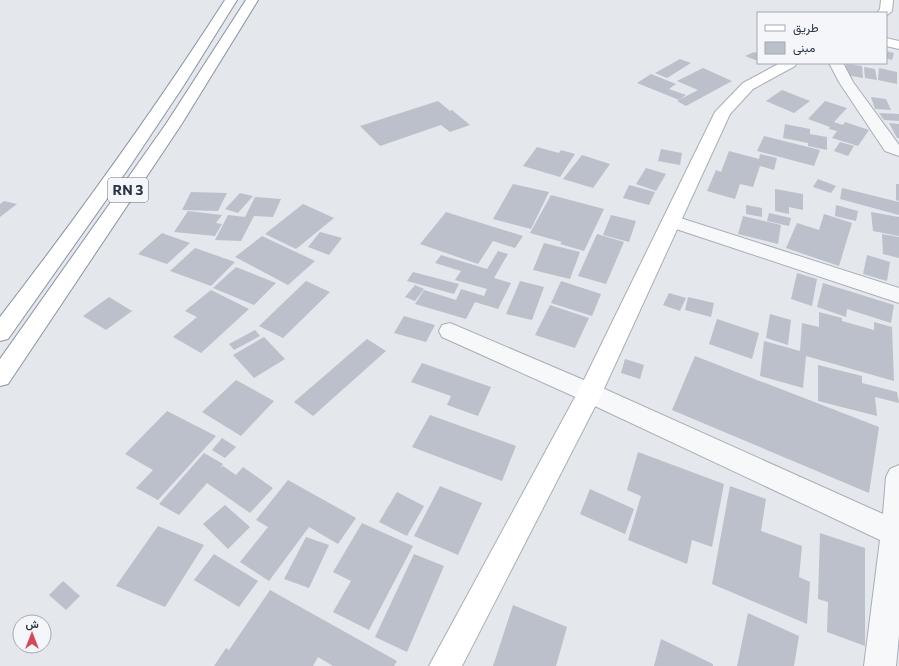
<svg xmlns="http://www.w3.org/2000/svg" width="899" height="666" viewBox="0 0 899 666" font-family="Commissioner,Vazirmatn,sans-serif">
<rect width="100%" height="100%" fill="#e4e7ec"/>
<!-- building -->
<g fill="#bbc0ca">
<path d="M886,51L894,53L892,60L886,58Z"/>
<path d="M754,52L758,53V61L745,56Z"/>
<path d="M680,59L691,63L667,78L655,73Z"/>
<path d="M846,64L862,66L863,78L846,75Z"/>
<path d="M864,67L875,69L877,80L865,78Z"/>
<path d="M703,68L732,81L686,106L677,101L679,100L637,83L651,74L676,84L669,89L686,95L679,100L698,90L677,81Z"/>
<path d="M879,68L897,72V84L878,80Z"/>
<path d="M782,90L810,101L794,113L766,101Z"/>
<path d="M871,97L886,99L891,110L875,109Z"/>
<path d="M438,101L450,111L452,110L470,125L450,132L441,125L380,146L360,126Z"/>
<path d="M825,101L847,108L834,122L843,125L845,122L869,130L858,146L832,138L837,131L829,129L830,127L808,119Z"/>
<path d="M879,113L899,114V121L884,120Z"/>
<path d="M889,123L899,124V138H897Z"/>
<path d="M785,124L810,129V134L827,137V150L808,146V143L783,138Z"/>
<path d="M764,136L820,150L814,166L757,151Z"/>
<path d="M840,142L854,146L848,156L834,151Z"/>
<path d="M537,147L559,153L561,150L575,154L560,177L523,166Z"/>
<path d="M661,149L682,153L680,165L658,161Z"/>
<path d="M729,151L759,159L760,154L777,158L774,170L760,166L753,187L740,184L735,199L707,191L716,170L721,172Z"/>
<path d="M582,155L610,164L593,188L563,179Z"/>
<path d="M646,168L666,174L656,191L636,184Z"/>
<path d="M818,179L836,186L831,193L813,187Z"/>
<path d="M513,184L549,192L531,229L493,219Z"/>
<path d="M896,184H899V201L896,200Z"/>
<path d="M629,185L655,192L649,205L623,198Z"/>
<path d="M842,188L899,202V215L840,199Z"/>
<path d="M775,189L803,194V210L789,207V214L775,211Z"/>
<path d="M191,192L227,193L218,211L182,210Z"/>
<path d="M240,193L253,196L238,213L225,209Z"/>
<path d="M551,195L604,209L584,251L560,244L562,242L530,233Z"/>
<path d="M255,197L281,199L273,217L254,216L241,241L215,240L228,215L245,217Z"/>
<path d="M4,201L17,204L0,217V204Z"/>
<path d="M303,204L334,218L296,249L265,234Z"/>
<path d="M746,205L762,208V217L746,214Z"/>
<path d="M836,205L858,211L856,221L835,216Z"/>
<path d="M188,211L222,215L216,223L222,224L215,236L174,232Z"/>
<path d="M446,212L523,236L515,248L493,241L478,264L420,244Z"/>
<path d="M871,212L899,217V236L873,231Z"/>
<path d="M769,213L791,218L789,226L767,221Z"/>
<path d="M824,214L852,223L839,266L786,248L797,223L819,230Z"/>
<path d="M611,215L636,221L629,242L603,235Z"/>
<path d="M743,216L781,225L778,244L738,234Z"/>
<path d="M320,232L342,238L329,255L308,247Z"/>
<path d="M162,233L190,243L167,264L138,254Z"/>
<path d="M597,234L624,242L606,284L578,276Z"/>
<path d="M882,234L899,237V258L883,254Z"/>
<path d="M262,236L315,261L288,285L235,257Z"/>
<path d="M544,243L580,252L570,279L533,270Z"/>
<path d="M195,248L235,262L211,286L170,271Z"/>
<path d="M498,251L508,254L494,278L511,283L498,309L475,302L466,319L415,304L424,290L456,300L461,289L484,296L487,289L455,280L461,271L435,263L441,255L487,269Z"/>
<path d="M867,255L890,262L887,281L863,274Z"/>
<path d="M236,267L276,283L254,305L213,288Z"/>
<path d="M413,272L459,284L454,294L407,281Z"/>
<path d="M797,273L817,279L812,306L791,299Z"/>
<path d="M306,281L330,292L283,338L259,326Z"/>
<path d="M520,281L544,287L532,320L506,314Z"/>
<path d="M561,281L601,294L592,316L551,303Z"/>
<path d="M823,283L894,305L891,323L847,309L846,317L817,307Z"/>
<path d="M415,285L424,289L415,301L405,297Z"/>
<path d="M211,290L249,309L201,353L173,337L197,317L185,311Z"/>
<path d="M669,293L686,298L680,311L663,305Z"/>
<path d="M109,297L132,311L106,330L83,316Z"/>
<path d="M688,297L714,303L711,317L685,310Z"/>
<path d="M550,305L589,318L575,348L535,335Z"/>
<path d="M819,312L842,318V321L874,330V322L892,327L894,381L806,356L803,388L760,376L764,341L800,351L802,323L819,327Z"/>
<path d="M770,314L791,320L788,345L766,338Z"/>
<path d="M404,316L435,325L426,342L394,333Z"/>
<path d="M717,319L759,333L752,359L709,344Z"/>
<path d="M255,330L260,336L234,350L229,344Z"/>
<path d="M264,337L285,359L254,378L233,355Z"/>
<path d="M367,339L386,351L313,416L294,402Z"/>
<path d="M695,356L879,427L869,493L672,410Z"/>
<path d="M625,359L644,365L640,379L621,373Z"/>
<path d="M422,363L491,387L478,416L447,405L451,396L411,382Z"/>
<path d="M818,365L862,376V383L897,392L899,403L875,397L877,416L818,401Z"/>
<path d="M236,380L274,401L241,436L202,412Z"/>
<path d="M167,411L216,436L158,500L136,488L153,470L125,454Z"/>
<path d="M430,415L516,446L502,481L412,447Z"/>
<path d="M222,438L236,447L225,458L212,450Z"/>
<path d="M638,452L724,484L712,547L692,540L687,564L628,540L641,496L627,490Z"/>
<path d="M204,453L223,464L220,469L223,466L236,475L243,467L273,488L250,513L207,483L179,515L159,504Z"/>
<path d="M288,480L356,518L338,544L309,527L269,581L240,562L268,527L256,520Z"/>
<path d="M440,486L482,503L458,555L414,536Z"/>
<path d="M730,486L766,499L761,531L802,546L799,577L810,582L807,624L712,584Z"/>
<path d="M590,489L634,509L625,534L580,514Z"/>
<path d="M397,492L424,506L407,536L379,522Z"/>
<path d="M225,505L250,527L228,549L203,524Z"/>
<path d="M362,523L413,546L369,630L333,612L351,581L333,572Z"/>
<path d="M158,526L204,545L165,607L116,586Z"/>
<path d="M820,533L865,548V646L827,632L828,602L818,599Z"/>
<path d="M306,537L329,545L309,588L284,579Z"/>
<path d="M214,554L258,581L239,607L194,580Z"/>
<path d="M414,554L444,566L407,652L375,637Z"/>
<path d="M63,581L80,596L66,610L49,595Z"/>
<path d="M270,590L397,661L394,666H333L318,657L313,666H214L226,648L229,650Z"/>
<path d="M513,605L567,627L556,666H493Z"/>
<path d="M748,613L799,636L794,666H737Z"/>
<path d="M661,639L713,664V666H654Z"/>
</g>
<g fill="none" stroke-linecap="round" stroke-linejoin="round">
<!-- street casing -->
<g stroke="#a9aeb7" stroke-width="2">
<g id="street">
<path d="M829,63H843L853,82L899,145V156L885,151L839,82Z"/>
<path d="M671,215L899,288V303L664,225L662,221L664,217Z"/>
<path d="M450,323L598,386L883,514L886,477L890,469L899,465V635L896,666H864L880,540L582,400L442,337L439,331L442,325Z"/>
</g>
</g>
<!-- secondary casing -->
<g stroke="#a9aeb7" stroke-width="2">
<g id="secondary">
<path d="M881,0H893L892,11L886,16V13H877L880,9Z"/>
<path d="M886,38L899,41V49L886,46Z"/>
<path d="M780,63H797L795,66L753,89L730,114L602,393L462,666H429L580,388L715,112L743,83Z"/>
</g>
</g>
<!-- highway casing -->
<g stroke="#8b94a3" stroke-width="2">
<g id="highway">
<path d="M225,0H237L184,85L128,169L8,339L0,341V317C79,214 155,109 225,0Z"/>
<path d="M246,0H258L181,125L8,384L0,386V359L166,124Z"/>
</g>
</g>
<!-- street -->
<use href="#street" fill="#f7f8fa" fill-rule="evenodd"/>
<!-- secondary -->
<use href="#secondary" fill="#fff" fill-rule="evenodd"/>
<!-- highway -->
<use href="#highway" fill="#fff" fill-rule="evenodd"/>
</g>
<g text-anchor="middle" stroke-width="3" stroke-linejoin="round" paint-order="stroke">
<!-- shield labels -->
<rect fill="#f4f6f9" stroke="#676e7b" stroke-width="1" x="108" y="178" width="40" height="24" rx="3"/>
<g font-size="14" font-weight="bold" fill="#2b3445">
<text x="128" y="195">RN 3</text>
</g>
</g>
<!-- legend -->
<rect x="757" y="12" width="130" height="52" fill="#f4f6f9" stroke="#a4a8b1"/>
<rect x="765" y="25" width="20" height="6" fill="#ffffff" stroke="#a4a8b1"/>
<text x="793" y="32" font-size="12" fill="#2b3445">طريق</text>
<rect x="765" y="42" width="20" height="12" fill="#bbc0ca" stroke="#a4a8b1"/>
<text x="793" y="52" font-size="12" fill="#2b3445">مبنى</text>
<!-- north arrow -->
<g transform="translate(32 634)"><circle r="19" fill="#f4f6f9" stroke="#a4a8b1"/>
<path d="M0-3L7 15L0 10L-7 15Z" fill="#d1495b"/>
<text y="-6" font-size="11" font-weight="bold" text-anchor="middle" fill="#2b3445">ش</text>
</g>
</svg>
